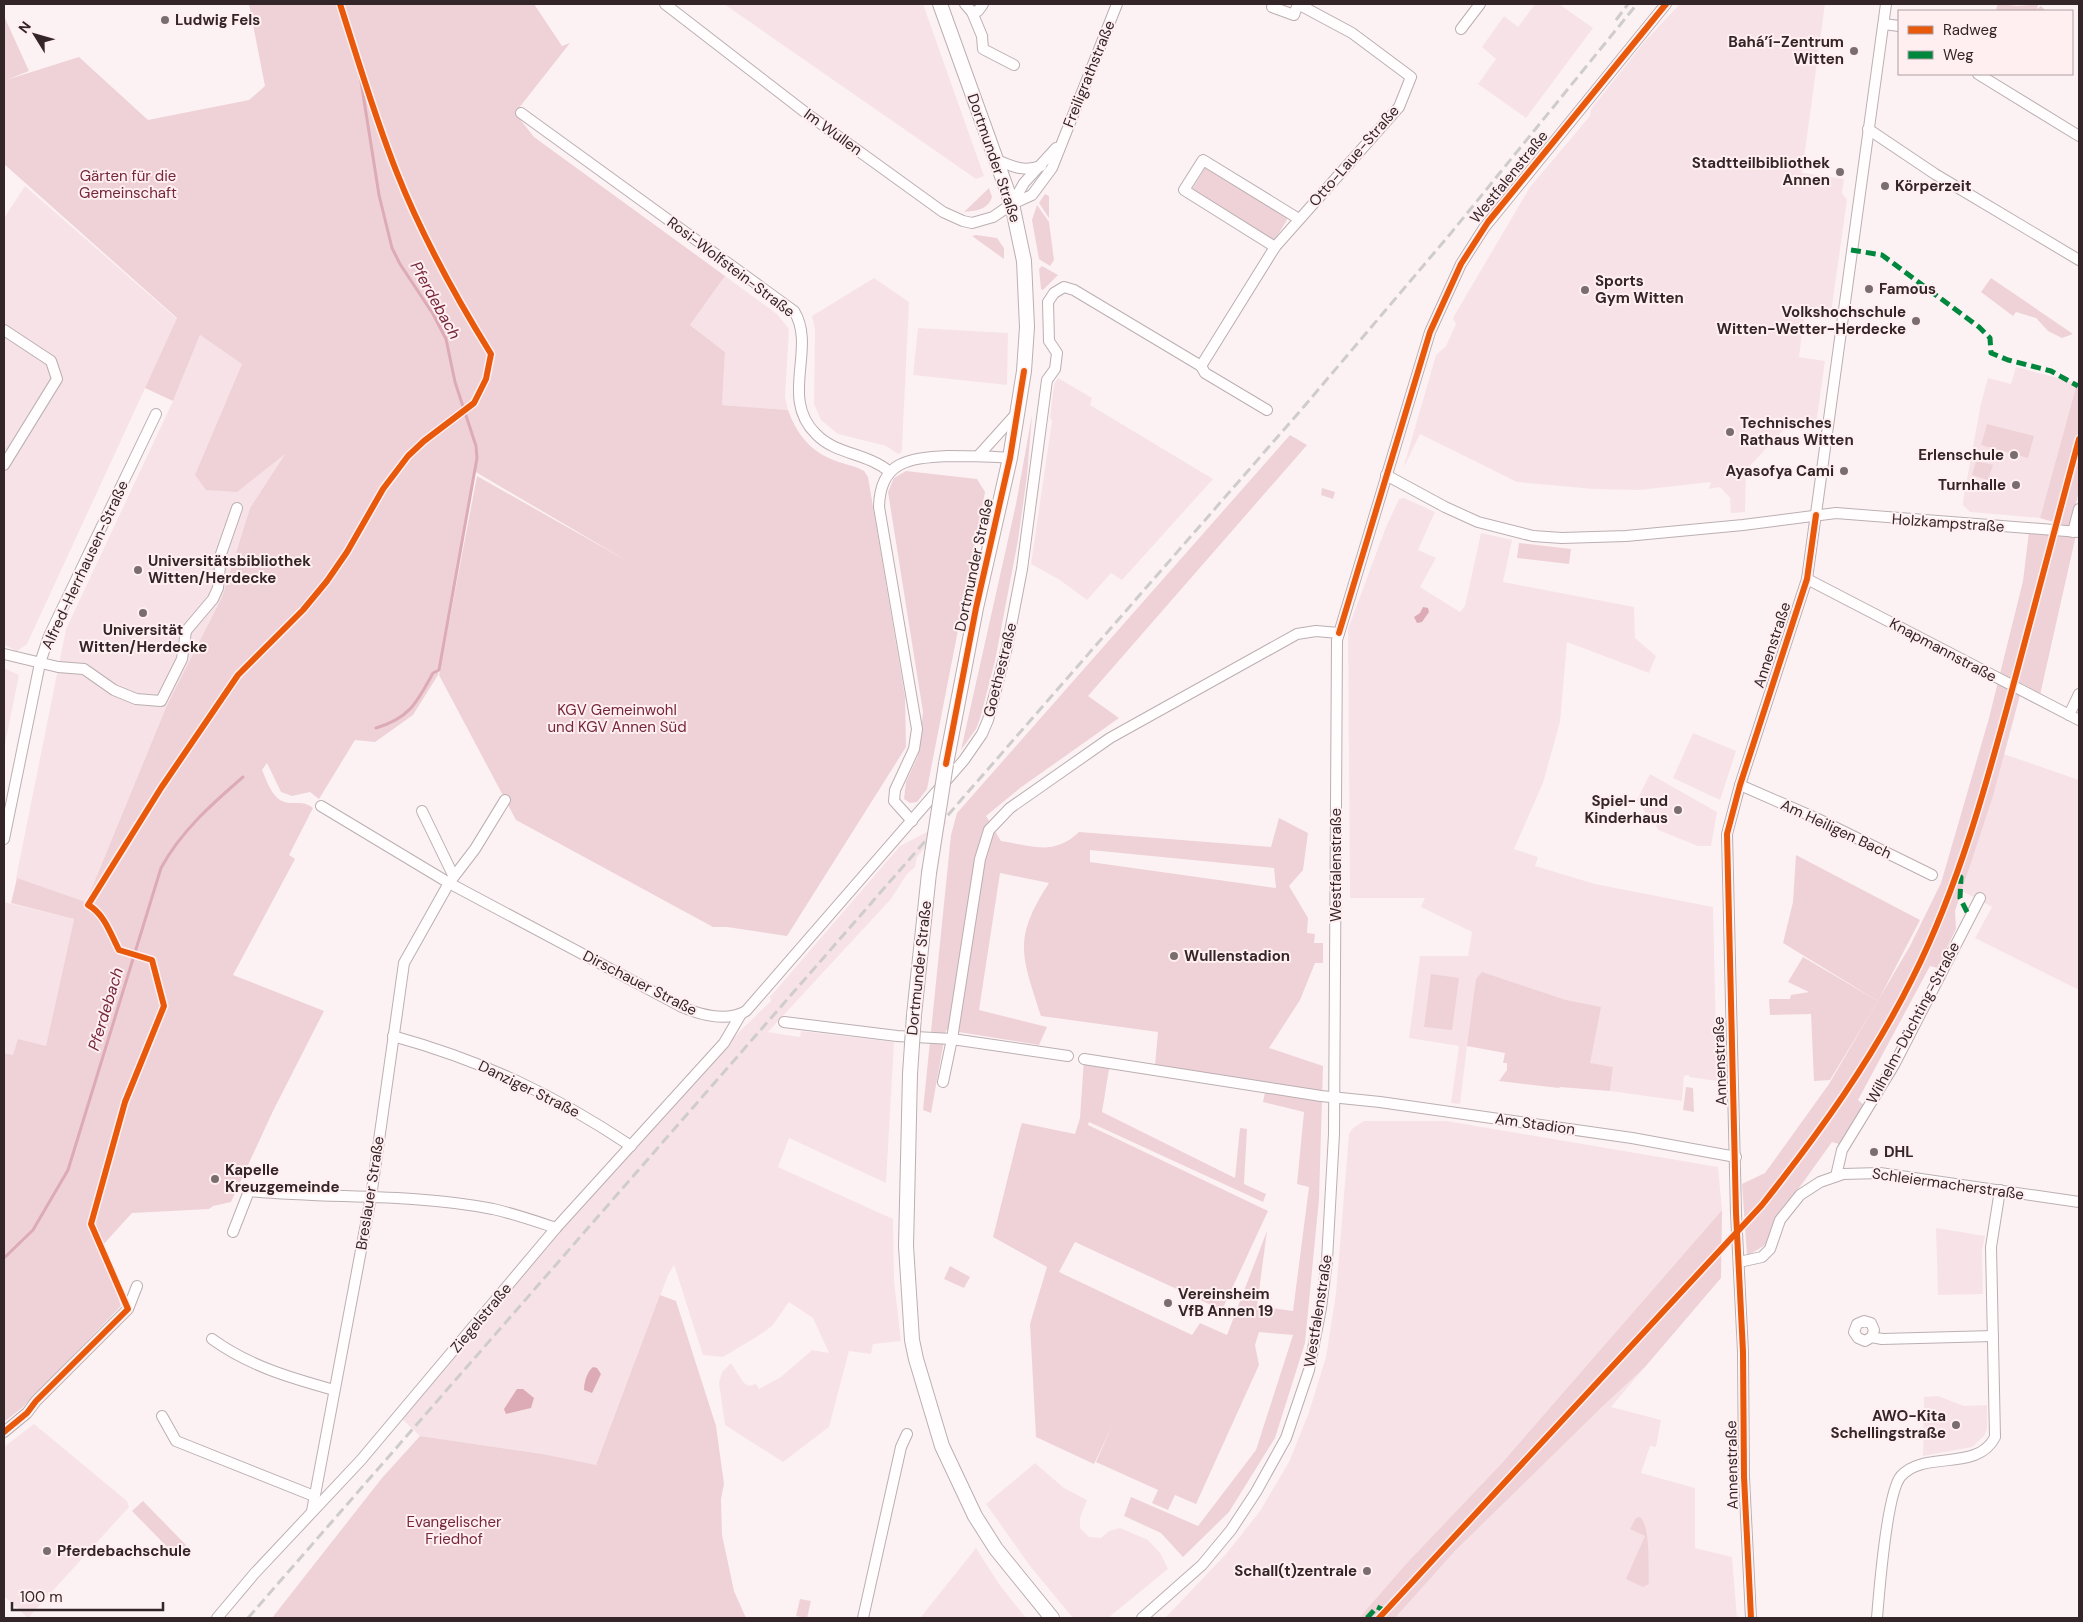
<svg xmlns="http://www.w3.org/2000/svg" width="2083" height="1622" viewBox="0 0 2083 1622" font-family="'DM Sans',sans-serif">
<rect width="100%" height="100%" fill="#fcf2f4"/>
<!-- built -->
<g fill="#f7e3e7">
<path d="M724,4H923L984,176L976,179Z"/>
<path d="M1535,4H1559L1593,28L1526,118L1478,84L1496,59L1482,47L1504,16L1518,27Z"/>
<path d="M1680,4H1825L1802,173L1844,179L1842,193L1847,200L1831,313L1805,310L1799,357L1825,361L1816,425L1789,424L1746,470L1745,512L1731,513L1730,498L1720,487L1709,489L1711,482L1639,490L1593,489L1517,482L1420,434L1403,469L1436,355L1446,346L1456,324L1453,319L1454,316L1530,187L1590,116L1591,109L1646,40Z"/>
<path d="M25,186L177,319L27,644L17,651L4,645V218Z"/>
<path d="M725,276L777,314L789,329L785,397L788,410L722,405L725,352L690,325Z"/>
<path d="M874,278L909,302L902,448L901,453L898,454L886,446L838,434L821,420L814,404L815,330L812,316Z"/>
<path d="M918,328L1008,333L1007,385L913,375Z"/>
<path d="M200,335L243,364L286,452L250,508L222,597L167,705L86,902L16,878L66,629L173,401Z"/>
<path d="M2016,367L2077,383L2040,518L1970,512L1963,505V501L1981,403L1988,378L2011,384Z"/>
<path d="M1058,378L1092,398L1090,405L1213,479L1122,580L1111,573L1087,600L1060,580L1031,564L1052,421L1050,417L1054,384Z"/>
<path d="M1404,498L1435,512L1418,550L1436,558L1420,587L1460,612L1465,606L1481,533L1512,540L1503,582L1634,607L1635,638L1656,656L1649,673L1567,642L1560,722L1543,783L1514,849L1538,857L1535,866L1595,884L1713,907L1717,1081L1689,1077V1075L1684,1076L1682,1101L1610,1091L1613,1067L1467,1046L1460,1104L1451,1103L1459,1046L1409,1038L1420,956H1468L1472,932L1421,907L1425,898H1350L1348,629L1386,527L1399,499Z"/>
<path d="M4,668L19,675L4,749Z"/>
<path d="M1693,733L1736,751L1720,800L1673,778Z"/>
<path d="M2004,754L2079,780V990L1975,938L1992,907L1962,891Z"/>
<path d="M1650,774L1717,812L1711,846H1698L1658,830L1650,814L1647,815L1637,800Z"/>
<path d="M948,821L917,857L915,867L907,874L891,899L768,1032L800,1037L801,1031L894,1042L886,1183L789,1138L778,1167L893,1219L894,1281L901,1341L873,1344L871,1354L849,1351L829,1427L783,1462L725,1425L719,1383L722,1372L731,1363L744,1383L749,1386L756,1384L759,1389L781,1377L812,1350L829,1353L813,1318L789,1302L772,1326L758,1336L723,1357L703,1355L674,1265L668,1275L596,1466L543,1454L420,1436L401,1418L570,1218L737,1034L771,1001L770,997L900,846Z"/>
<path d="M4,902L74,919L46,1047L13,1055L4,1053Z"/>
<path d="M1364,1121H1447L1718,1167L1722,1210L1501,1464L1405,1565L1359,1618H1165L1226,1554L1260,1511L1289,1462L1309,1412L1326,1357L1336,1293L1349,1134L1353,1128Z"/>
<path d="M1936,1228L1985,1236L1982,1251L1983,1294L1938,1295Z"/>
<path d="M1645,1367L1611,1407L1661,1420L1656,1447L1650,1446L1641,1473L1695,1488V1548L1732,1557L1737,1618H1395L1455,1551L1602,1407Z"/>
<path d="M1938,1396L1964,1406L1987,1405V1429L1984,1436L1972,1447L1923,1456L1924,1397Z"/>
<path d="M34,1424L127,1501L129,1507L28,1618L4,1596V1447Z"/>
<path d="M1035,1463L1064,1488L1087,1500L1080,1518V1528L1089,1537L1101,1538L1109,1531L1120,1528L1148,1540L1161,1554L1168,1569L1108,1618H1073L1030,1566L986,1504Z"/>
<path d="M976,1548L999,1584L1026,1618H920Z"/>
</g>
<!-- green -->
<g fill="#efd2d7" fill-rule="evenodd">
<path d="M249,4H534L562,46L570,43L515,113L534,137L725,276L690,325L725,352L722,405L788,410C796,432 808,449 831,459C842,464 854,465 864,471L868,477L905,697L906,747L787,936L727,927H713L516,820L439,675L477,476L629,562L474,471L438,675L413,715L375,742L355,740L319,799L310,792L292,796L281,792L267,763L262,770C268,783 273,803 291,803C301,803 305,802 313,808L289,855L295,859L233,975L324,1011L273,1111L231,1202L213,1206L209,1209L132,1213L101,1247L121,1306L22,1408L4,1422V1053L13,1055L18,1039L46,1046L74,919L11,903L17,878L86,902L167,705L222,597L250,508L285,454L237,492L206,490L195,475L242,364L200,335L173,401L145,388L177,318L4,164V16L29,71L6,80L79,57L148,120L249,100L265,86Z"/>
<path d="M1998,4L2018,6L2038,4L2037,9L2041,6L2046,11H2000L1996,9Z"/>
<path d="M1205,168H1211L1286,215L1287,220L1275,239L1269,240L1194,194L1193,188Z"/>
<path d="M989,188L992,197C988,210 975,211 964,212Z"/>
<path d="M1045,194L1049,196V218L1039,203Z"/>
<path d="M1037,205L1049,222L1054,260L1050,266L1039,259L1032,220Z"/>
<path d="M976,235L997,238L1004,248V259L972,236Z"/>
<path d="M1042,266L1058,275L1043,290L1041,289L1039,269Z"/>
<path d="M1991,278L2073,334L2062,338L2048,331L2036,318L2016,312L2013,316L1981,292Z"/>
<path d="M2079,376V491L2070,527L2040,518Z"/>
<path d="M1032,415L1027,476L1018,540L995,661L980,719L976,729L961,750L1016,504Z"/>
<path d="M1987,424L2034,436L2028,458L1981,445Z"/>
<path d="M1290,435L1307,445L1088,696L1119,718L1020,788L986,816L1001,841C1032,846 1054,856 1079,832L1271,847L1279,818L1308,833L1303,870L1289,886L1308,918L1307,933L1315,934L1314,943H1323V963H1315L1300,1000L1269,1048L1323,1066L1319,1199L1305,1343L1275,1438L1229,1512L1183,1557L1161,1533L1124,1516L1131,1497L1198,1526L1256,1450L1293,1335L1259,1332L1255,1345L1259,1365L1196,1504L1175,1495L1168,1510L1152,1503L1158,1490L1096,1462L1113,1424L1094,1464L1036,1437L1030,1324L1047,1267L993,1237L1020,1129L1022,1123L1075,1134L1080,1118L1084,1059L1110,1063L1102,1112L1235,1178L1240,1128L1247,1129L1244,1184L1266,1194L1263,1202L1089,1122L1088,1125L1268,1211L1222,1310L1075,1242L1059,1272L1192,1335L1200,1323L1227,1335L1267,1231L1257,1306L1293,1311L1309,1187L1297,1184L1304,1112L1263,1102L1267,1082L1155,1065L1158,1032L1041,1016C1022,956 1012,940 1049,883L1000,873L979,1010L1047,1027L1039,1045L946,1030L931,1113L923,1110L951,835L957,813ZM1090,850L1274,868L1276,888L1090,862Z"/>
<path d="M1976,461L1993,465L1988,480L1972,475Z"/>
<path d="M906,471L977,479L985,492L927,789L917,802L910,803L904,799L906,782L918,756L923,712L888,492L894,478Z"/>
<path d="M1322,488L1335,492L1333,499L1321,495Z"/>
<path d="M2029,532L2076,535L2040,695L2023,684L1993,796L1955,911L1956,929L1937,968L1930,966L1858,1100L1864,1105L1839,1144L1832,1142L1776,1220L1767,1244L1747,1256L1742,1184L1765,1173L1829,1084L1910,946L1941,883L1989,718L2023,581Z"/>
<path d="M1519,543L1571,549L1569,564L1517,558Z"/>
<path d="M1796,855L1920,920L1878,1001L1783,943L1793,902Z"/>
<path d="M1803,957L1878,1001L1830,1080L1814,1081L1811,1014L1770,1015L1769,999H1790L1791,995L1809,992L1788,982Z"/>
<path d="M1482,972L1566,1000L1601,1007L1590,1063L1613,1067L1610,1091L1560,1087L1559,1088L1499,1081L1507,1070V1063H1503L1505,1053L1467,1046L1476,979Z"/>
<path d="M1431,974L1459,978L1452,1030L1424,1027Z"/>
<path d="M1686,1087L1693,1088L1694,1112L1683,1110Z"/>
<path d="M1722,1210L1721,1278L1645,1367L1602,1407L1455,1551L1395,1618H1359L1405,1565L1501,1464Z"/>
<path d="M950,1266L970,1277L964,1288L944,1279Z"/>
<path d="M660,1295L676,1301L716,1426L724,1484L721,1499L722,1535L734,1591L746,1618H272L382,1478L420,1436L543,1454L596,1465Z"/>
<path d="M143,1501L186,1545L175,1555L132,1511Z"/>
<path d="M1640,1517C1651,1527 1648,1568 1649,1584L1643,1587L1626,1579L1645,1536L1630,1529L1636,1518Z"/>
<path d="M800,1599L811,1601L807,1618L796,1616Z"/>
</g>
<!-- water -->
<g fill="#ddabb6">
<path d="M1423,607L1428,608L1429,612L1422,622L1417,623L1414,617L1420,613Z"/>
<path d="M593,1367L597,1368L601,1374L592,1393L584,1390C584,1382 587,1372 593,1367Z"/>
<path d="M517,1389H523L534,1398L531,1408L506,1414L504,1409Z"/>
</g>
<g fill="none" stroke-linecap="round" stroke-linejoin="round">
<!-- stream -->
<g stroke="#ddabb6" stroke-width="3">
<path d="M337,4L360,75L379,195L392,248L400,264L433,314L446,339L455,382L476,446L477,458L439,670L433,673C417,702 410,718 376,728"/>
<path d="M4,1258L33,1230L68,1170L161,868C181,831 212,804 243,777"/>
</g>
<!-- minor casing -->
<g stroke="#bbafb2" stroke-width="12">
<g id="minor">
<path d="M665,4L806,113L943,212L963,221L972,223L993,217L1012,204L1032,195L1052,168L1117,4"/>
<path d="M965,4L972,12L982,36L983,49L1014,65"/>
<path d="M1273,4L1272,7L1294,15L1298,4"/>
<path d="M972,12L978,11L983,4"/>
<path d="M1884,24L1899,26"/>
<path d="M1461,29L1480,4"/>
<path d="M1978,74L2079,136"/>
<path d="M521,113L794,311C817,348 779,398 816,434C836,455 866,452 890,472"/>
<path d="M1868,129L1935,174L2079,260"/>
<path d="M997,160C1013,167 1024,172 1041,166"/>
<path d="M1012,204L1024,183L1056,148"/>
<path d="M1275,247L1184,190L1203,160L1299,219"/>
<path d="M4,330L51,361L57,379L4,465"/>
<path d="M1201,366L1275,247L1399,107L1411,77L1352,33L1298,4"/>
<path d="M979,455L1016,414"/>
<path d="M1386,475L1445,507L1478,522L1533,536L1562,538L1626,536L1743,525L1836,513L2079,532"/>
<path d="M2073,532L2079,509"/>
<path d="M1807,579L2079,720"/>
<path d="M4,654L58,667L84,669L114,690L136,699L161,701L182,659L186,631L213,599L218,588L221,554L237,508"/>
<path d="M2069,715L2079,694"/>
<path d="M1740,785L1818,819L1932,875"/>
<path d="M505,800L475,849L449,883L682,1007C701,1015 727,1022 746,1011L964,760L982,734L988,720L1007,647L1022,569L1047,380L1055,369L1057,353L1049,341L1048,302L1054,293L1064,287L1074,290L1201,366L1205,373L1267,410"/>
<path d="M422,811L453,875"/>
<path d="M912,821L894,801L895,790L914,749L917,729L879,507C880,461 909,458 948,456C969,456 989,456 1010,458"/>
<path d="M4,839L40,663L49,636L156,414"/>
<path d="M784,1022L897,1036L952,1039L980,859L989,830L1010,808L1110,738L1297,634L1316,631L1339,633"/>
<path d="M393,1036C483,1061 553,1094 631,1146"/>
<path d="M1084,1059L1321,1096L1380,1102L1632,1138L1736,1157"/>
<path d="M943,1082L952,1039L1068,1056"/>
<path d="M1836,1176L1842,1150L1894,1065L1980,898"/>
<path d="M233,1232L249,1191C330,1199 413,1193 493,1209C515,1214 535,1221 556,1228"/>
<path d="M1739,1262L1762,1257L1770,1249L1780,1220L1800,1195L1820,1182L1843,1174L1880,1173L2079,1202"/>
<path d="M1872,1337L1874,1330L1871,1323L1864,1321L1857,1324L1854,1332L1858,1338L1865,1341L1872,1337L1882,1339L1993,1336"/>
<path d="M212,1339C249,1366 291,1378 334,1390"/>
<path d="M162,1416L176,1441L314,1496"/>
<path d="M4,1432L27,1413L36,1401L128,1309L137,1286"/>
<path d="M312,1511L371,1197L404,963L449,883L321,806"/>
<path d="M217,1618L254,1574L361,1460L556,1228L724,1043L741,1014"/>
<path d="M863,1618L901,1447L907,1434"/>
<path d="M1142,1618L1202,1565L1231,1530L1256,1492L1286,1438L1309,1370L1321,1308L1327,1260L1334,1134L1337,640L1430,332L1461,264L1484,228L1666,4"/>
<path d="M1751,1618L1744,1477L1743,1352L1736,1213L1727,834L1740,785L1807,579L1886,4"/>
<path d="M1877,1618C1879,1593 1887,1492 1901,1476C1924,1450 1978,1472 1995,1437L1991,1247L2000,1190"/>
</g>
</g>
<!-- major casing -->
<g stroke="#bbafb2" stroke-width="16">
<g id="major">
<path d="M940,4L1012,204L1024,261L1027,327L1024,371L1010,458L976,608L946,764"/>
<path d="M914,1015L929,873"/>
<path d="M910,1074L906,1246L912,1340L916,1359L942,1446L975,1516L996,1549L1052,1618"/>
</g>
</g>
<!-- minor -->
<use href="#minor" stroke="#fffdfd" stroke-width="10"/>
<!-- major -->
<use href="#major" stroke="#fffdfd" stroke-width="14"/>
<!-- rail -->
<g stroke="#cfcccc" stroke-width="3" stroke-dasharray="10 5" stroke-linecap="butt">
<path d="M1616,20L1628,4"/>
<path d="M248,1618L1301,410L1451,233L1637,4"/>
</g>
<!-- major-bridge casing -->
<g stroke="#bbafb2" stroke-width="16" stroke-linecap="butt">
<g id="major-bridge">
<path d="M929,873L946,764"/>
<path d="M910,1074L914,1015"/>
</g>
</g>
<!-- major-bridge -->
<use href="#major-bridge" stroke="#fffdfd" stroke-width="14"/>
<!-- quiet -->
<g stroke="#00873e" stroke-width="5" stroke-dasharray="10 5" stroke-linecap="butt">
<path d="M1851,250L1882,255L1979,327L1990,338L1991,353L2008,360L2051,371L2078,386"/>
<path d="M1958,876L1961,877L1960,898L1969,916"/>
<path d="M1367,1618L1377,1607L1386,1611"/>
</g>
<!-- cycleway casing -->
<g stroke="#ffeff1" stroke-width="9">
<g id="cycleway">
<path d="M1339,633L1430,332L1461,264L1488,222L1666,4"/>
<path d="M946,764L976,608L1010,458L1024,371"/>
<path d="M4,1432L27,1413L36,1401L128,1309L91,1224L125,1102L164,1006L152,960L119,950C111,935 104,913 88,905L161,788L238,675L303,610L327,581L347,552L383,489L408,456L424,441L474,403L486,379L491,354C455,296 422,236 397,173C375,118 358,60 340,4"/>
<path d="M1379,1618L1762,1205C1819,1133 1872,1060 1913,977C1961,881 1988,778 2016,675C2037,596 2058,517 2079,439"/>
<path d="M1751,1618L1744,1477L1743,1352L1736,1213L1727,834L1740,785L1807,579L1816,515"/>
</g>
</g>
<!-- cycleway -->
<use href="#cycleway" stroke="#e8590c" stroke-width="6"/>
</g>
<!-- markers -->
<g fill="#7a6d6f" stroke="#ffeff1" stroke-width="2">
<circle cx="165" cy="20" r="5"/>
<circle cx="1854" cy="51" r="5"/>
<circle cx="1840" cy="172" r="5"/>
<circle cx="1885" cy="186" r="5"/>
<circle cx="1869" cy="289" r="5"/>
<circle cx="1585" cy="290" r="5"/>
<circle cx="1916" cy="321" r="5"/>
<circle cx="1730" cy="432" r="5"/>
<circle cx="2014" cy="455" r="5"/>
<circle cx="1844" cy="471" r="5"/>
<circle cx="2016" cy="485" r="5"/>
<circle cx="138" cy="570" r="5"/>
<circle cx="143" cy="613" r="5"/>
<circle cx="1678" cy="810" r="5"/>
<circle cx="1174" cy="956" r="5"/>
<circle cx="1874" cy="1152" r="5"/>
<circle cx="215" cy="1179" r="5"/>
<circle cx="1168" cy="1303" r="5"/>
<circle cx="1956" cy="1425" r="5"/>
<circle cx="47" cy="1551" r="5"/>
<circle cx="1367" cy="1571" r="5"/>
</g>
<g text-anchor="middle" stroke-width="4" stroke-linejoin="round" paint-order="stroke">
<!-- poi labels -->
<g font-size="15" font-weight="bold" fill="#342528" stroke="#ffeff1" text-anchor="start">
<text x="175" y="25">Ludwig Fels</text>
<text x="1844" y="47" text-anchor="end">Bahá’í-Zentrum<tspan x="1844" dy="17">Witten</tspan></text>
<text x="1830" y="168" text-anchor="end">Stadtteilbibliothek<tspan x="1830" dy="17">Annen</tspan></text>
<text x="1895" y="191">Körperzeit</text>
<text x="1595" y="286">Sports<tspan x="1595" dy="17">Gym Witten</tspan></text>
<text x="1879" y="294">Famous</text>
<text x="1906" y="317" text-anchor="end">Volkshochschule<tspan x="1906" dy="17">Witten-Wetter-Herdecke</tspan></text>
<text x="1740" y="428">Technisches<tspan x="1740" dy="17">Rathaus Witten</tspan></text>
<text x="2004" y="460" text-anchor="end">Erlenschule</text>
<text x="1834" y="476" text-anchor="end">Ayasofya Cami</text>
<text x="2006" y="490" text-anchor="end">Turnhalle</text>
<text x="148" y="566">Universitätsbibliothek<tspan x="148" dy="17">Witten/Herdecke</tspan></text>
<text x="143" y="635" text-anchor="middle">Universität<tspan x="143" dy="17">Witten/Herdecke</tspan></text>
<text x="1668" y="806" text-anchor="end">Spiel- und<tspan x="1668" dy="17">Kinderhaus</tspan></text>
<text x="1184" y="961">Wullenstadion</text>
<text x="1884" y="1157">DHL</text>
<text x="225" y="1175">Kapelle<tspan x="225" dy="17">Kreuzgemeinde</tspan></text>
<text x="1178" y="1299">Vereinsheim<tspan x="1178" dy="17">VfB Annen 19</tspan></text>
<text x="1946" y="1421" text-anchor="end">AWO-Kita<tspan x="1946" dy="17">Schellingstraße</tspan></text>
<text x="57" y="1556">Pferdebachschule</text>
<text x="1357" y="1576" text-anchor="end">Schall(t)zentrale</text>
</g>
<!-- street labels -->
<g font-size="15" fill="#342528" stroke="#ffeff1">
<text transform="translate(1089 74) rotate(-68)" y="5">Freiligrathstraße</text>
<text transform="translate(833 132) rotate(36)" y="5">Im Wullen</text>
<text transform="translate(1354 156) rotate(-49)" y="5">Otto-Laue-Straße</text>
<text transform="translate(994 158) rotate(71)" y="5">Dortmunder Straße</text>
<text transform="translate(1509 177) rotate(-51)" y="5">Westfalenstraße</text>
<text transform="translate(731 267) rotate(37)" y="5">Rosi-Wolfstein-Straße</text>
<text transform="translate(1948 523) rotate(4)" y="5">Holzkampstraße</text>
<text transform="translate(85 565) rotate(-65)" y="5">Alfred-Herrhausen-Straße</text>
<text transform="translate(974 565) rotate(-78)" y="5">Dortmunder Straße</text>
<text transform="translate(1772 645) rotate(-72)" y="5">Annenstraße</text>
<text transform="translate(1943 650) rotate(28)" y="5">Knapmannstraße</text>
<text transform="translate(1000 670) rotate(-76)" y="5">Goethestraße</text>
<text transform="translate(1836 829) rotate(25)" y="5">Am Heiligen Bach</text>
<text transform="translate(1336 865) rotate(-90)" y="5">Westfalenstraße</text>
<text transform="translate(919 968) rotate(-84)" y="5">Dortmunder Straße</text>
<text transform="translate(640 983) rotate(27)" y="5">Dirschauer Straße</text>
<text transform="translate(1913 1023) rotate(-62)" y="5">Wilhelm-Düchting-Straße</text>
<text transform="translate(1720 1061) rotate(-92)" y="5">Annenstraße</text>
<text transform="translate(529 1089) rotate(26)" y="5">Danziger Straße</text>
<text transform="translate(1535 1124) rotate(8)" y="5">Am Stadion</text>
<text transform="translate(1948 1184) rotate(8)" y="5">Schleiermacherstraße</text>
<text transform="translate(370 1193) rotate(-81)" y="5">Breslauer Straße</text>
<text transform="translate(1318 1311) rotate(-81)" y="5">Westfalenstraße</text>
<text transform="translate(481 1318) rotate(-50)" y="5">Ziegelstraße</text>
<text transform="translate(1732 1465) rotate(-91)" y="5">Annenstraße</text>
</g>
<!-- park labels -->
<g font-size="15" fill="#75253d" stroke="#ffeff1">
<text x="128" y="181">Gärten für die<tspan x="128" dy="17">Gemeinschaft</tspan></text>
<text x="617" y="715">KGV Gemeinwohl<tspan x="617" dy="17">und KGV Annen Süd</tspan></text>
<text x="454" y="1527">Evangelischer<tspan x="454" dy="17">Friedhof</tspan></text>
</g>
<!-- water labels -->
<g font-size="16" font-style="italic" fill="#75263e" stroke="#ffeff1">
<text transform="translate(436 300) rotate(61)" y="6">Pferdebach</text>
<text transform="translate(105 1009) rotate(-73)" y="6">Pferdebach</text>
</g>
</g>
<!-- border -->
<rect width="2083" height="1622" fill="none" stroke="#342528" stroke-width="10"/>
<!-- legend -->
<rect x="1898" y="10" width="175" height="65" fill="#ffeff1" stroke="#ae9ea1"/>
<rect x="1908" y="26" width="25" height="8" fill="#e8590c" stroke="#ae9ea1"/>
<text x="1943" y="35" font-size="15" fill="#342528">Radweg</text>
<rect x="1908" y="51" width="25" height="8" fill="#00873e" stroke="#ae9ea1"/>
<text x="1943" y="60" font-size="15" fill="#342528">Weg</text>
<!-- north arrow -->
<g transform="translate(35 35) rotate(307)" stroke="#ffeff1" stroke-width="4" paint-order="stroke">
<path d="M0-4L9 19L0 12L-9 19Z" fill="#342528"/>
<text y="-8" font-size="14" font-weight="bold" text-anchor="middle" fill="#342528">N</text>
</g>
<!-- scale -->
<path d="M12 1602v8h151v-8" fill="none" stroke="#342528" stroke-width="2.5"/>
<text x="20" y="1602" font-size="15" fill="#342528" stroke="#ffeff1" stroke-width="4" paint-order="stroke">100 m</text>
</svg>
